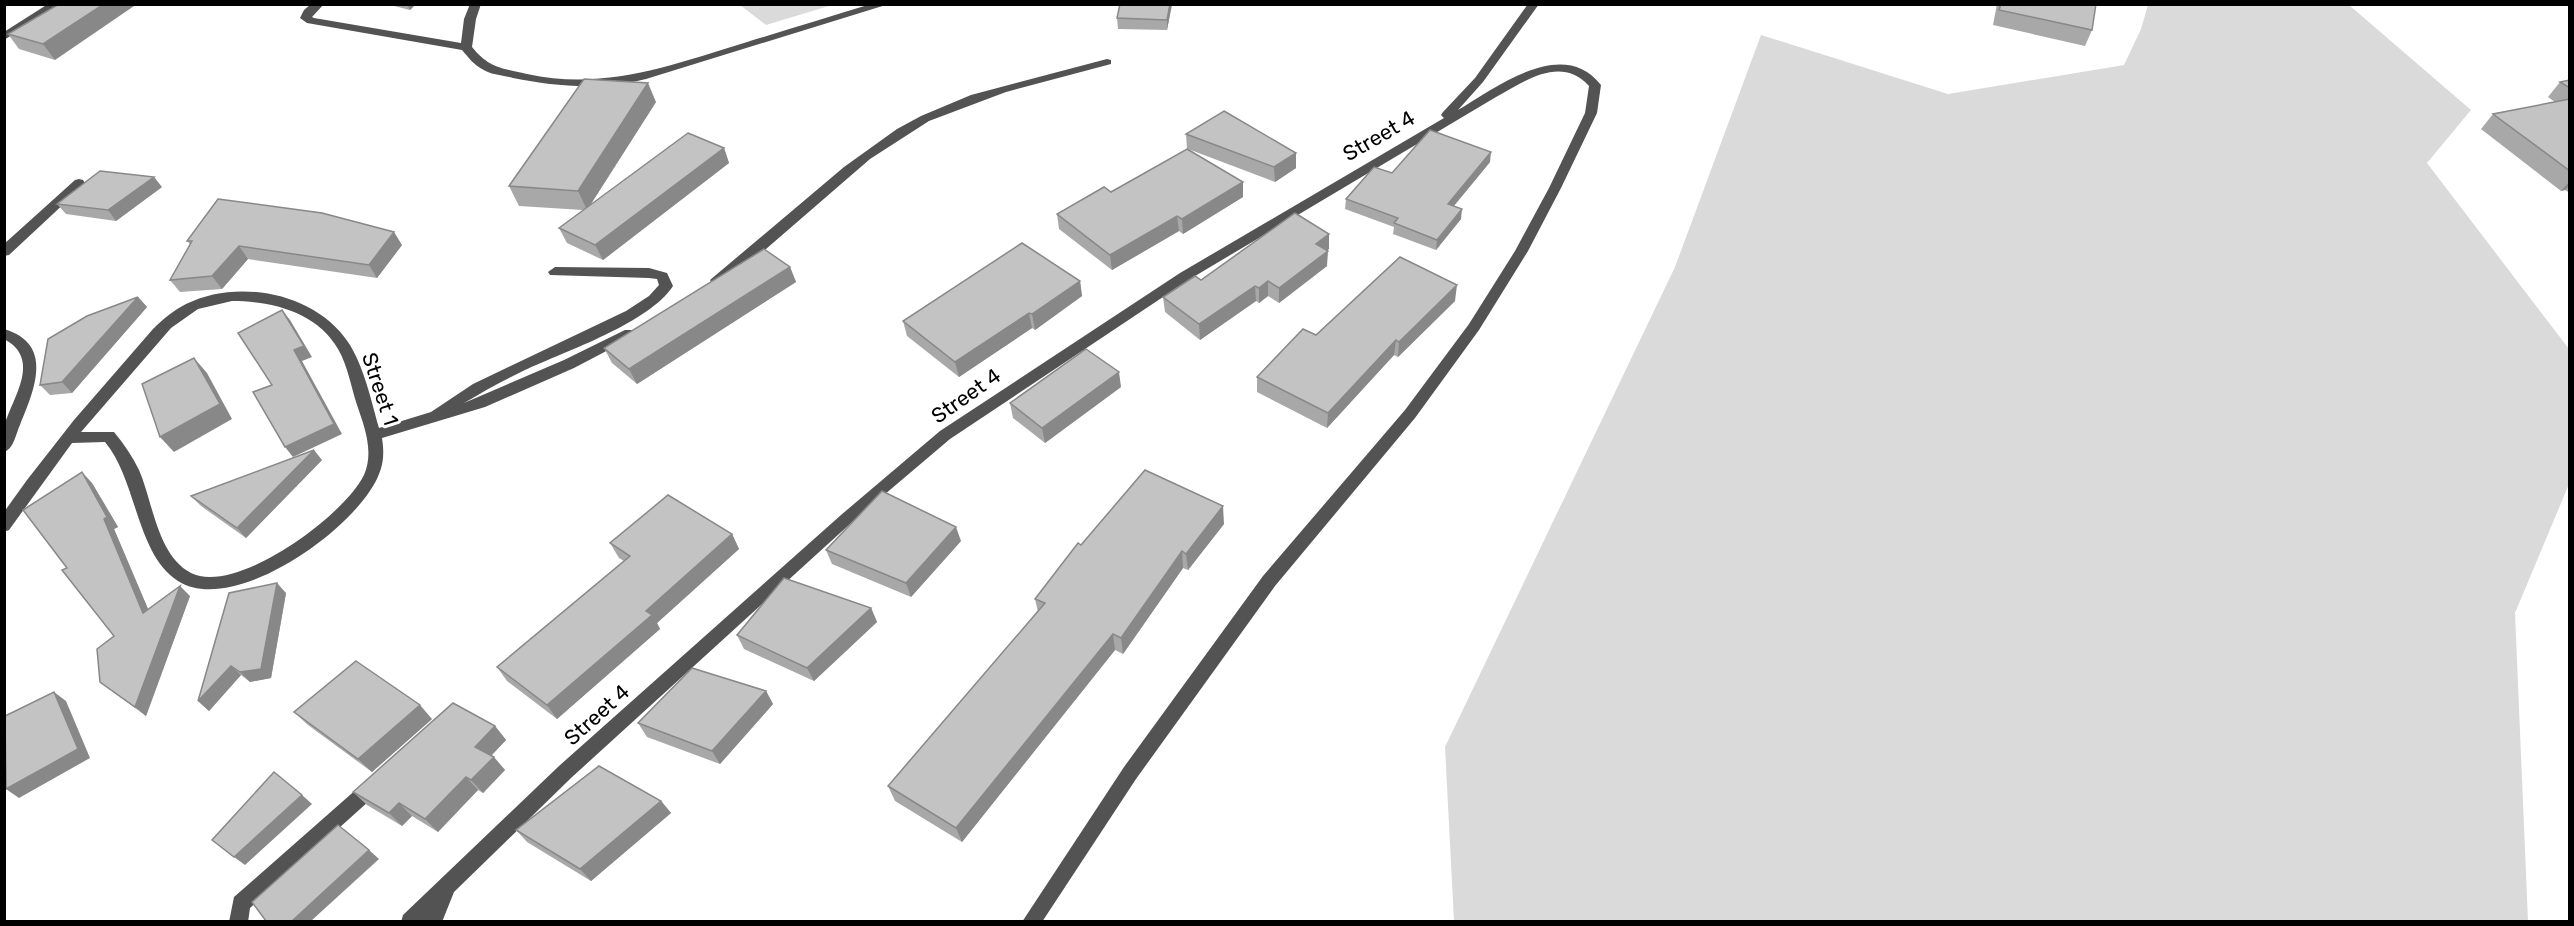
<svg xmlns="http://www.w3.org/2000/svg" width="2574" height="926" viewBox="0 0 2574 926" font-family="Rubik,sans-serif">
<rect width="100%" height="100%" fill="#fff"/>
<!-- green -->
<g fill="#dadada">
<path d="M740,5H832L766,25Z"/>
<path d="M2148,5H2349L2471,110L2427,163L2569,349V484L2515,613L2528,921H1454L1445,747L1675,267L1761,35L1948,94L2124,65L2141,29Z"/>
</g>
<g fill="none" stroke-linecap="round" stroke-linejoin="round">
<!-- minor -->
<g fill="#535353" fill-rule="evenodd">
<path d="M48,4H61L4,40V32Z"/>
<path d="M311,4H324L312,17L314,18L461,43L464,19L470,4H481L476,19L472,47C489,68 501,68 527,74C605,91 671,65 744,43C786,30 829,17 871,4H889L646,79C601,90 558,87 513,78C503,75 491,75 482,69C474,65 468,57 462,50L307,23L300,18L304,10Z"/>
<path d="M1528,4H1539L1483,82L1458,110C1497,87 1563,36 1601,85L1597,113L1561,188L1528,251L1479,330L1415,418L1275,586L1136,779L1042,922H1022L1124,767L1263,576L1405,410L1469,324L1515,251L1549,188L1585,113L1589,86C1561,55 1525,81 1496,97L1190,279L950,439L851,523L571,778L454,892L442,922H401L403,915L559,766L841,515L940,431L1180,273L1444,118L1441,115L1443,112L1475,78Z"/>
<path d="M1107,59L1111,60V64L1006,92L929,121L870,159L766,249L722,283H712L710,280L844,167L897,129L921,116L971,95Z"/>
<path d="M79,179L83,180L85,183L83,186L9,255L4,256V244L75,180Z"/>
<path d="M555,267L649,268L667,273L673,286C649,323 566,351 525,370C504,380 484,391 464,403L564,360L625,330H635L637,333L635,336L574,368L485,407L382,438C384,451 384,462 379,474C359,527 234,617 178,581C136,554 137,480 105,442L72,443L9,530L4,532V512L27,480L74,420L153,329C163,319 174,310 186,304C238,278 315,293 348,342C364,366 371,400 379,428L431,412L473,384L626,311L649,296L659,285L657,279L649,278L550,275L548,272ZM232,301C272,301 317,312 338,349C348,366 351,387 357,405C365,428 374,452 364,475C345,515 236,596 191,573C157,555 153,502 139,470C132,456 124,444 114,432H81L171,328L198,309Z"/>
<path d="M4,329C55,344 34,391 20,425C16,433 14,449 4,452C4,444 3,432 5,424C13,397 42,359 4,339Z"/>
<path d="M373,778L379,780L382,786L379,792L250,908L248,922H229L234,897L367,780Z"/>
</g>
</g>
<!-- wall -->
<g fill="#a8a8a8">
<path d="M59,4L55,60L19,49L8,34Z"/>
<path d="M386,4H416L410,10Z"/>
<path d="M1172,4L1167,30L1118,29L1117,18Z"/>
<path d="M1997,4H2096L2092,30L2085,46L1993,25Z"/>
<path d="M2570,80V193L2565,190L2561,191L2481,129L2493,114L2555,102L2548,97L2560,82Z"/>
<path d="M656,102L591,204L724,148L729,163L603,260L567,243L559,228L583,210L519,206L509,186Z"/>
<path d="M1186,134L1296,168L1275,182L1188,149L1243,182V197L1183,234L1179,231L1112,270L1059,229L1057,214L1111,192L1187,149Z"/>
<path d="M1490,162L1454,206L1461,219L1436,250L1393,234L1394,227L1345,209L1346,199Z"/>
<path d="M162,187L116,221L66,214L57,204Z"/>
<path d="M187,241L402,245L377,278L248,259L222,289L180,292L170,280L190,244Z"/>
<path d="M1329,249L1327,250V266L1279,303L1268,296L1259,303L1256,301L1200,340L1165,312L1163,297L1201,280Z"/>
<path d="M790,267L796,282L637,384L612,363L604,348Z"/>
<path d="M1080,281L1082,296L1035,330L1032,328L959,377L907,336L903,321Z"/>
<path d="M138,297L147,307L72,393L50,395L40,385Z"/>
<path d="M1455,301L1398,357L1394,355L1327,428L1257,392V377L1316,335Z"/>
<path d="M1121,387L1045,443L1013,418L1010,403Z"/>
<path d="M322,460L246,538L201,506L191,496Z"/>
<path d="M92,483L118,527L114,529L148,609L190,596L146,716L100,682L114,636L67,568Z"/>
<path d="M1224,524L1188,570L1183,568L1123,654L1115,650L962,842L895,801L888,786L1038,612L1035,599L1081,545Z"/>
<path d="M732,534L739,549L657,623L660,629L557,719L507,681L497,667L624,561L619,558L610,543Z"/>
<path d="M961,541L911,597L832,564L826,550Z"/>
<path d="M286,593L271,678L250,682L241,675L209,711L198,701Z"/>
<path d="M871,608L877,622L814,681L744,649L737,635Z"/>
<path d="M766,691L773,704L720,764L647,737L638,723Z"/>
<path d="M294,712L432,719L372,772L308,725Z"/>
<path d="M495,726L506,740L491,756L505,770L483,793L478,790L438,832L412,816L402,826L367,805L353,792Z"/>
<path d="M661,801L671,813L591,881L527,842L516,830Z"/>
</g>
<!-- shaded-wall -->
<g fill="#888">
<path d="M104,4H137L55,60L43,44Z"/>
<path d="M407,4H416L410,10Z"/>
<path d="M1170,4H1172L1167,30V20Z"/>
<path d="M648,83L656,102L587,210L578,191Z"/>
<path d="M724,148L729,163L603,260L595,245Z"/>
<path d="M1491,152L1490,162L1447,214L1448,204Z"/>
<path d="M1296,153V168L1275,182L1274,167Z"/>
<path d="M154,177L162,187L116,221L108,210Z"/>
<path d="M2570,181V185L2565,190L2561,191Z"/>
<path d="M1243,182V197L1183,234L1182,219Z"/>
<path d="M1462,209L1461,219L1436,250L1437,240Z"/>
<path d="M1177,216L1179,231L1112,270L1110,255Z"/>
<path d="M394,232L402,245L377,278L369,265Z"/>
<path d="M1329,234V249L1315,259L1316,244Z"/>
<path d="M239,246L248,259L222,289L212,276Z"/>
<path d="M1328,251L1327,266L1279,303V288Z"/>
<path d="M790,267L796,282L637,384L629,369Z"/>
<path d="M1080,281L1082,296L1035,330L1032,314Z"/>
<path d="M1268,281V296L1259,303V288Z"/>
<path d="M1457,285L1455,301L1398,357L1399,342Z"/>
<path d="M1255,286L1256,301L1200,340L1199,324Z"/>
<path d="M138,297L147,307L72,393L62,382Z"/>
<path d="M282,310L290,320L312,357L302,361L342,434L293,457L285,447Z"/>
<path d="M1029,313L1032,328L959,377L955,362Z"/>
<path d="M1396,340L1394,355L1327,428L1328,413Z"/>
<path d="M194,358L207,373L232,419L174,452L160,437Z"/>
<path d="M1119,372L1121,387L1045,443L1042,428Z"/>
<path d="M314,450L322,460L246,538L237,528Z"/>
<path d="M82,472L92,483L118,527L114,529L154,623L143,613L104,519Z"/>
<path d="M1223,506L1224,524L1188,570L1186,554Z"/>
<path d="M956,527L961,541L911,597L906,583Z"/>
<path d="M732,534L739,549L657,623L660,629L557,719L547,705L646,611Z"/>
<path d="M1182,551L1183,568L1123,654L1121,638Z"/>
<path d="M277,583L286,593L271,678L250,682L240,672Z"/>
<path d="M180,586L190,596L146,716L135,707Z"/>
<path d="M871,608L877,622L814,681L807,668Z"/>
<path d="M1113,634L1115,650L962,842L956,828Z"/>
<path d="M231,666L241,675L209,711L198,701Z"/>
<path d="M766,691L773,704L720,764L712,751Z"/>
<path d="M54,692L66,701L90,758L19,798L6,789Z"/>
<path d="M420,705L432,719L372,772L358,759Z"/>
<path d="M495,726L506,740L487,760L475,747Z"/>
<path d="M494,757L505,770L483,793L471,780Z"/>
<path d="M466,777L478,790L438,832L425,819Z"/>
<path d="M302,795L312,804L245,865L234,857Z"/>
<path d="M661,801L671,813L591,881L580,869Z"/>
<path d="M399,803L412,816L402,826L389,813Z"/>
<path d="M369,850L379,859L311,921H292Z"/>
</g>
<!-- building -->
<g fill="#c3c3c3" stroke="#888" stroke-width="1.5">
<path d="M59,4H104L43,44L8,34Z"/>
<path d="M1120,4H1170L1167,20L1117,18Z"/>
<path d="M2001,4H2096L2092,30L1999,10Z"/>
<path d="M584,79L648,83L578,191L509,186Z"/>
<path d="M2570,80V88L2560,82Z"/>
<path d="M2570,99V171L2493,114Z"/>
<path d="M1224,111L1296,153L1274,167L1186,134Z"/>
<path d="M1430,130L1491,152L1448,204L1462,209L1437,240L1394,223L1398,218L1346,199L1374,167L1392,173Z"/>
<path d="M688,133L724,148L595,245L559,228Z"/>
<path d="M1187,149L1243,182L1182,219L1177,216L1110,255L1057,214L1104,187L1111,192Z"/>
<path d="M100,171L154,177L108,210L57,204Z"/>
<path d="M218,199L322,213L394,232L369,265L239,246L212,276L170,280L192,241H187Z"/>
<path d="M1295,213L1329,234L1316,244L1328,251L1279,288L1268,281L1259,288L1255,286L1199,324L1163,297L1195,276L1201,280Z"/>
<path d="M1022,243L1080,281L1032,314L1029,313L955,362L903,321Z"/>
<path d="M764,249L790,267L629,369L604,348Z"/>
<path d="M1400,257L1457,285L1399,342L1396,340L1328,413L1257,377L1303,329L1316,335Z"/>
<path d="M138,297L62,382L40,385L48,339L87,316Z"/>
<path d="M282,310L304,346L294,350L334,424L285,447L253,392L272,385L238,333Z"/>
<path d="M1086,349L1119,372L1042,428L1010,403Z"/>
<path d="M194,358L220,404L160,437L142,384Z"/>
<path d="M314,450L237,528L191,496Z"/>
<path d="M1145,470L1223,506L1186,554L1182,551L1121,638L1113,634L956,828L888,786L1045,603L1035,599L1078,543L1081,545Z"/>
<path d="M82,472L107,517L104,519L143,613L180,586L135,707L100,682L97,649L114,636L62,570L67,568L23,510Z"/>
<path d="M882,491L956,527L906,583L826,550Z"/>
<path d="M668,495L732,534L646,611L652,615L547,705L497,667L630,556L610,543Z"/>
<path d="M784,578L871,608L807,668L737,635Z"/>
<path d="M277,583L261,669L240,672L231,666L198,701L229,593Z"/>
<path d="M356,661L420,705L358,759L294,712Z"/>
<path d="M692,668L766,691L712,751L638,723Z"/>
<path d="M54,692L78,749L6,789L5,716Z"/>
<path d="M453,703L495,726L475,747L494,757L471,780L466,777L425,819L399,803L389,813L353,792Z"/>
<path d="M599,766L661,801L580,869L516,830Z"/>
<path d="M274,772L302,795L234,857L212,840Z"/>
<path d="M338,825L369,850L292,921H266L252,902Z"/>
</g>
<g text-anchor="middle" stroke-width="6" stroke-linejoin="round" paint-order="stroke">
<!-- street labels -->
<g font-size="21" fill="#000" stroke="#fff">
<text transform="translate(1379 136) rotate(-30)" y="7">Street 4</text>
<text transform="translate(380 389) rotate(72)" y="7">Street 1</text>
<text transform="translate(966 396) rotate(-35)" y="7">Street 4</text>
<text transform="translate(597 715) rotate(-42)" y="7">Street 4</text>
</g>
</g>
<!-- border -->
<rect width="2574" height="926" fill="none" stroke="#000000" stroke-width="12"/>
</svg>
